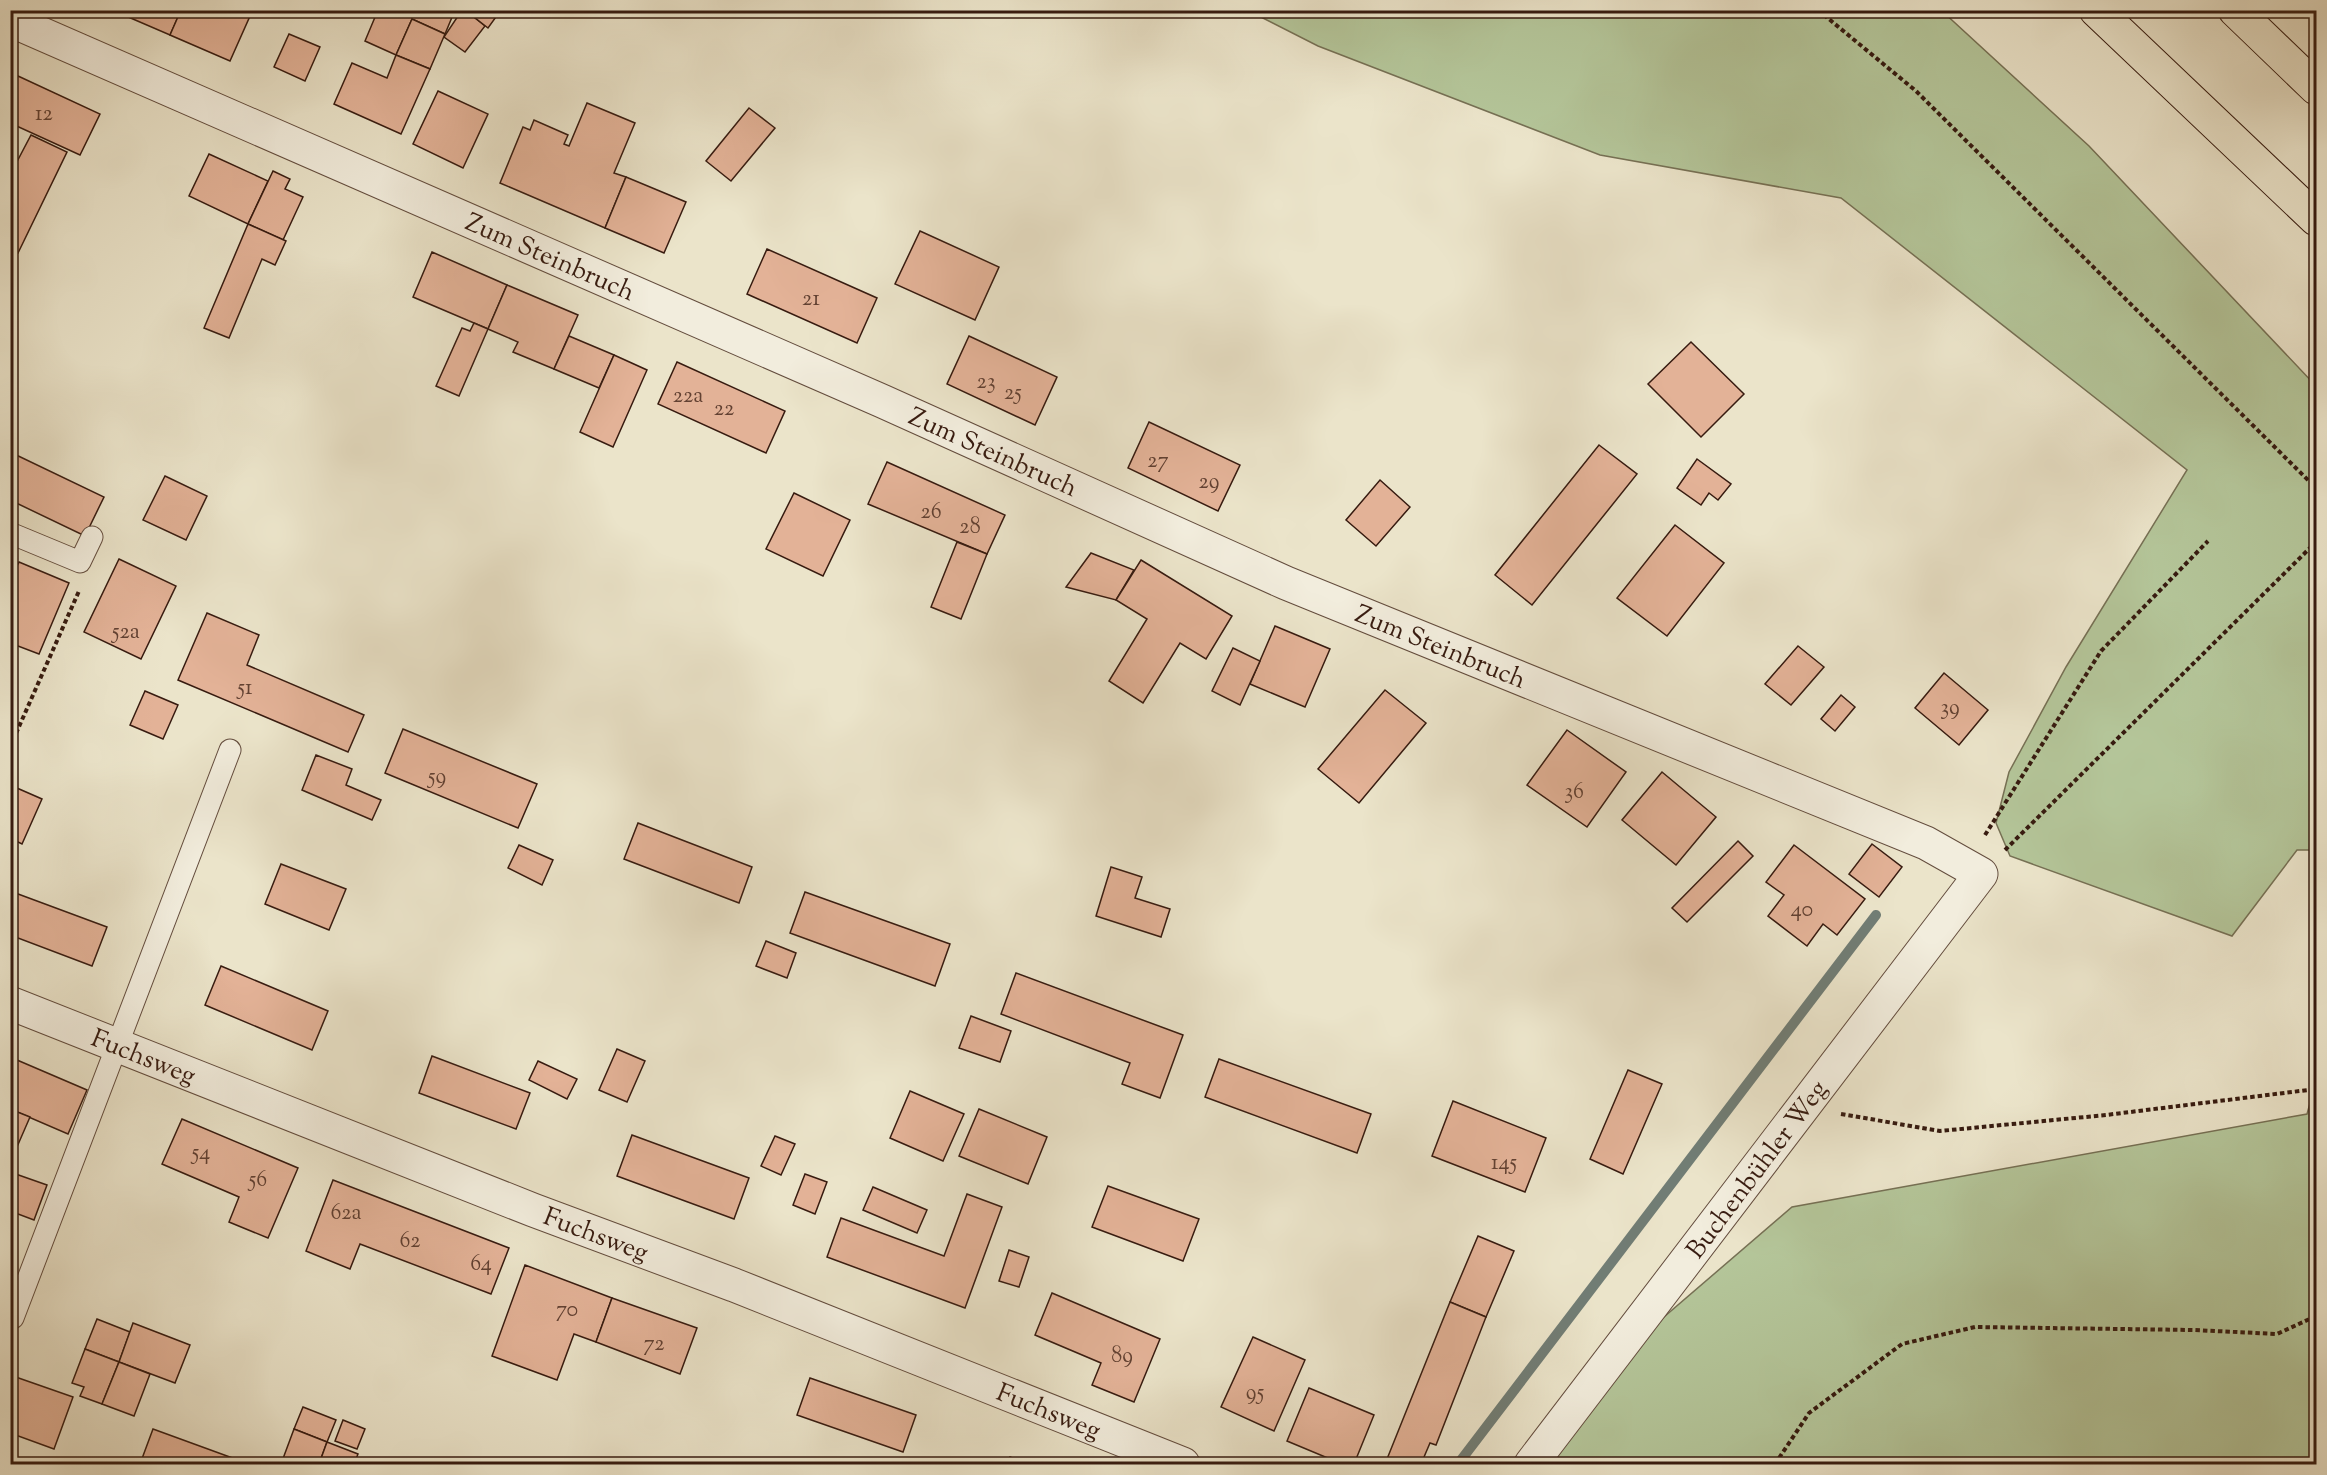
<svg xmlns="http://www.w3.org/2000/svg" width="2327" height="1475" viewBox="0 0 2327 1475" font-family="'Sorts Mill Goudy',serif">
<rect width="100%" height="100%" fill="#ebe4ca"/>
<filter id="stains"><feTurbulence type="fractalNoise" baseFrequency=".00333" numOctaves="4"/><feColorMatrix values="0 0 0 0 .2 0 0 0 0 .09 0 0 0 0 .02 0 0 0 .5 -.17"/></filter>
<radialGradient id="worn" r=".72"><stop offset=".6" stop-color="#630" stop-opacity="0"/><stop offset="1" stop-color="#630" stop-opacity=".3"/></radialGradient>
<!-- green -->
<g fill="#b4c599" stroke="#767054" stroke-width="1.5">
<path d="M1249,11H1942L2089,146L2316,386V850H2297L2232,936L2010,856L1996,823L2009,772L2066,667L2187,470L1841,198L1600,155L1318,46Z"/>
<path d="M2316,1082V1464H1540L1636,1341L1792,1207L2307,1114Z"/>
</g>
<g fill="none" stroke-linecap="round" stroke-linejoin="round">
<!-- stream -->
<path stroke="#717d75" stroke-width="10" d="M1458,1464L1876,915"/>
</g>
<!-- building -->
<g fill="#e3b297" stroke="#371b10" stroke-width="1.5">
<path d="M120,10H181L170,35L119,13Z"/>
<path d="M181,10H237L250,16L230,61L170,35Z"/>
<path d="M378,10H455L445,34L412,19L396,55L365,41Z"/>
<path d="M462,10H465L485,26L465,52L444,37Z"/>
<path d="M465,10H501L488,28Z"/>
<path d="M412,19L445,34L430,69L396,55Z"/>
<path d="M289,34L320,47L305,81L274,67Z"/>
<path d="M396,55L430,69L401,134L334,104L352,63L387,78Z"/>
<path d="M18,76L100,114L80,155L10,123V93Z"/>
<path d="M438,91L488,114L463,168L413,144Z"/>
<path d="M587,103L635,123L614,173L626,177L605,228L500,183L523,127L530,130L534,120L568,135L564,144L569,146Z"/>
<path d="M749,108L775,128L731,181L706,161Z"/>
<path d="M31,135L67,152L18,253L10,249V175Z"/>
<path d="M209,154L268,181L248,224L189,196Z"/>
<path d="M273,171L290,179L285,189L303,197L283,240L248,224Z"/>
<path d="M626,177L686,202L664,253L605,228Z"/>
<path d="M248,224L286,241L275,265L262,259L229,338L204,328Z"/>
<path d="M920,231L999,267L975,320L895,284Z"/>
<path d="M767,249L877,298L857,343L747,294Z"/>
<path d="M432,252L507,285L488,329L413,297Z"/>
<path d="M507,285L578,315L554,369L513,352L518,342L488,329Z"/>
<path d="M474,323L488,329L459,396L436,386L462,328L470,331Z"/>
<path d="M569,336L614,355L599,388L554,369Z"/>
<path d="M969,336L1057,377L1035,425L947,384Z"/>
<path d="M1691,342L1744,394L1701,437L1648,384Z"/>
<path d="M614,355L647,370L613,447L580,432Z"/>
<path d="M677,362L785,411L766,453L658,404Z"/>
<path d="M1149,422L1240,465L1218,511L1128,468Z"/>
<path d="M1599,445L1637,474L1532,605L1495,575Z"/>
<path d="M10,452L104,497L85,536L10,500Z"/>
<path d="M1697,459L1731,484L1718,500L1709,493L1701,505L1677,488Z"/>
<path d="M887,462L1005,515L987,554L868,504Z"/>
<path d="M165,476L207,496L186,540L143,520Z"/>
<path d="M1380,480L1410,507L1376,546L1346,520Z"/>
<path d="M794,493L850,520L823,576L766,549Z"/>
<path d="M1675,525L1724,563L1667,636L1617,598Z"/>
<path d="M957,542L987,554L961,619L931,607Z"/>
<path d="M1091,553L1134,570L1116,600L1066,587Z"/>
<path d="M119,559L176,586L141,659L84,632Z"/>
<path d="M1141,560L1232,616L1206,659L1180,643L1143,703L1109,681L1147,619L1116,600Z"/>
<path d="M19,562L69,583L39,654L10,643V617L17,602L10,599V581Z"/>
<path d="M207,613L259,635L247,665L364,715L348,752L178,680Z"/>
<path d="M1275,626L1330,649L1305,707L1250,684Z"/>
<path d="M1798,646L1824,667L1791,705L1765,684Z"/>
<path d="M1233,648L1260,661L1240,705L1212,691Z"/>
<path d="M1944,673L1988,710L1959,745L1915,708Z"/>
<path d="M1385,690L1426,723L1359,803L1318,769Z"/>
<path d="M145,691L178,705L163,739L130,725Z"/>
<path d="M1841,695L1855,707L1835,731L1821,719Z"/>
<path d="M403,729L537,784L518,828L385,773Z"/>
<path d="M1567,730L1626,772L1587,827L1527,785Z"/>
<path d="M316,755L352,769L346,785L381,800L372,820L302,790Z"/>
<path d="M1662,772L1716,817L1676,865L1622,820Z"/>
<path d="M10,785L42,799L22,844L10,838Z"/>
<path d="M638,823L752,867L739,903L624,859Z"/>
<path d="M1738,841L1753,856L1687,922L1672,908Z"/>
<path d="M1872,844L1902,867L1879,897L1849,874Z"/>
<path d="M519,845L553,860L542,885L508,868Z"/>
<path d="M1794,845L1865,899L1837,935L1823,924L1807,946L1768,916L1784,895L1766,882Z"/>
<path d="M281,864L346,889L329,930L265,904Z"/>
<path d="M1111,867L1142,877L1135,898L1170,909L1161,937L1096,916Z"/>
<path d="M10,891L107,927L92,966L10,935Z"/>
<path d="M805,892L950,944L935,986L790,933Z"/>
<path d="M766,941L796,953L787,978L756,966Z"/>
<path d="M221,966L328,1011L312,1050L205,1005Z"/>
<path d="M1016,973L1183,1035L1160,1098L1122,1084L1130,1063L1001,1014Z"/>
<path d="M971,1016L1011,1031L1000,1062L959,1048Z"/>
<path d="M617,1049L645,1061L627,1102L599,1090Z"/>
<path d="M432,1056L530,1093L516,1129L419,1093Z"/>
<path d="M10,1057L87,1090L68,1134L10,1109Z"/>
<path d="M1219,1059L1371,1114L1357,1153L1205,1097Z"/>
<path d="M538,1061L577,1079L567,1099L529,1080Z"/>
<path d="M1628,1070L1662,1084L1623,1174L1590,1159Z"/>
<path d="M910,1091L964,1114L943,1161L890,1138Z"/>
<path d="M1453,1101L1546,1138L1525,1192L1432,1156Z"/>
<path d="M10,1109L30,1117L10,1163Z"/>
<path d="M979,1109L1047,1137L1028,1184L959,1156Z"/>
<path d="M182,1119L298,1168L268,1238L229,1222L239,1197L162,1164Z"/>
<path d="M632,1135L749,1178L734,1219L617,1176Z"/>
<path d="M775,1136L795,1144L781,1175L761,1166Z"/>
<path d="M10,1172L47,1185L34,1220L10,1211Z"/>
<path d="M805,1174L827,1182L815,1214L793,1205Z"/>
<path d="M333,1180L509,1248L491,1294L360,1244L350,1269L306,1251Z"/>
<path d="M1108,1186L1199,1219L1183,1261L1092,1227Z"/>
<path d="M873,1187L927,1210L917,1233L863,1210Z"/>
<path d="M967,1194L1002,1207L965,1308L827,1257L841,1218L944,1256Z"/>
<path d="M1478,1236L1514,1251L1486,1317L1450,1302Z"/>
<path d="M1009,1250L1029,1257L1019,1287L999,1281Z"/>
<path d="M525,1265L612,1298L596,1342L574,1334L557,1380L492,1356Z"/>
<path d="M1052,1293L1160,1339L1134,1402L1092,1385L1101,1363L1035,1335Z"/>
<path d="M612,1298L697,1328L680,1374L596,1342Z"/>
<path d="M1450,1302L1486,1317L1436,1445L1430,1443L1421,1464H1385Z"/>
<path d="M97,1319L130,1332L119,1362L85,1349Z"/>
<path d="M133,1323L190,1345L175,1383L119,1362Z"/>
<path d="M1253,1337L1305,1360L1274,1431L1221,1407Z"/>
<path d="M85,1349L119,1362L102,1404L80,1396L84,1387L72,1383Z"/>
<path d="M119,1362L150,1374L134,1416L102,1404Z"/>
<path d="M10,1375L73,1397L54,1449L10,1433Z"/>
<path d="M810,1378L916,1415L903,1452L797,1415Z"/>
<path d="M1309,1388L1374,1415L1354,1464H1342L1287,1441Z"/>
<path d="M303,1407L336,1420L327,1442L294,1429Z"/>
<path d="M343,1420L365,1429L357,1449L335,1441Z"/>
<path d="M153,1429L249,1464H140Z"/>
<path d="M294,1429L327,1442L319,1464H281Z"/>
<path d="M327,1442L358,1454L354,1464H319Z"/>
<path d="M1010,1457L1029,1464H1007Z"/>
</g>
<g fill="none" stroke-linecap="round" stroke-linejoin="round">
<!-- lane casing -->
<g stroke="#644d3e" stroke-width="23">
<g id="lane">
<path d="M10,533L80,562L92,537"/>
<path d="M13,1318L230,750"/>
</g>
</g>
<!-- street casing -->
<g stroke="#644d3e" stroke-width="35">
<g id="street">
<path id="s1" d="M10,20L882,401L1286,583L1926,843L1981,874L1531,1464"/>
<path id="s2" d="M10,1003L533,1210L734,1285L1183,1464"/>
</g>
</g>
<!-- highway casing -->
<g stroke="#371b10" stroke-width="35">
<g id="highway">
<path d="M2096,10L2316,219"/>
<path d="M2235,10L2316,88"/>
</g>
</g>
<!-- path -->
<g stroke="#371b10" stroke-width="4" stroke-dasharray="4.5 3" stroke-linecap="butt">
<path d="M1818,10L1916,91L2316,488"/>
<path d="M10,747L79,591"/>
<path d="M1985,835L2101,651L2208,541"/>
<path d="M2005,850L2316,542"/>
<path d="M1841,1114L1940,1131L2106,1115L2316,1089"/>
<path d="M1775,1464L1809,1413L1902,1344L1975,1327L2194,1330L2277,1334L2316,1316"/>
</g>
<!-- lane -->
<use href="#lane" stroke="#f2eddd" stroke-width="21"/>
<!-- street -->
<use href="#street" stroke="#f2eddd" stroke-width="33"/>
<!-- highway -->
<use href="#highway" stroke="#ebe4ca" stroke-width="33"/>
</g>
<g text-anchor="middle" stroke-width="4.5" stroke-linejoin="round" paint-order="stroke">
<!-- number labels -->
<g font-size="22" fill="#624132">
<text x="44" y="120">12</text>
<text x="811" y="305">21</text>
<text x="986" y="388">23</text>
<text x="1013" y="399">25</text>
<text x="688" y="402">22a</text>
<text x="724" y="415">22</text>
<text x="1158" y="467">27</text>
<text x="1209" y="488">29</text>
<text x="931" y="518">26</text>
<text x="970" y="533">28</text>
<text x="126" y="638">52a</text>
<text x="245" y="694">51</text>
<text x="1950" y="714">39</text>
<text x="437" y="783">59</text>
<text x="1574" y="798">36</text>
<text x="1802" y="916">40</text>
<text x="201" y="1159">54</text>
<text x="1504" y="1169">145</text>
<text x="258" y="1186">56</text>
<text x="346" y="1219">62a</text>
<text x="410" y="1247">62</text>
<text x="481" y="1270">64</text>
<text x="567" y="1316">70</text>
<text x="654" y="1350">72</text>
<text x="1122" y="1362">89</text>
<text x="1255" y="1399">95</text>
</g>
<!-- street labels -->
<g font-size="26" fill="#371b10" stroke="#f2eddd">
<text dy="9" stroke="none"><textPath href="#s1" startOffset="590">Zum Steinbruch</textPath></text>
<text dy="9" stroke="none"><textPath href="#s1" startOffset="1074">Zum Steinbruch</textPath></text>
<text dy="9" stroke="none"><textPath href="#s1" startOffset="1562">Zum Steinbruch</textPath></text>
<text dy="9" stroke="none"><textPath href="#s2" startOffset="144">Fuchsweg</textPath></text>
<text transform="translate(1756 1169) rotate(-53)" y="9">Buchenbühler Weg</text>
<text dy="9" stroke="none"><textPath href="#s2" startOffset="630">Fuchsweg</textPath></text>
<text dy="9" stroke="none"><textPath href="#s2" startOffset="1116">Fuchsweg</textPath></text>
</g>
</g>
<!-- margin -->
<rect width="2327" height="1475" fill="none" stroke="#ebe4ca" stroke-width="36"/>
<rect x="12" y="12" width="2303" height="1451" fill="none" stroke="#371b10" stroke-width="3"/>
<rect x="18" y="18" width="2291" height="1439" fill="none" stroke="#371b10" stroke-width="1.5"/>
<rect width="100%" height="100%" filter="url(#stains)"/>
<rect width="100%" height="100%" fill="url(#worn)"/>
</svg>
